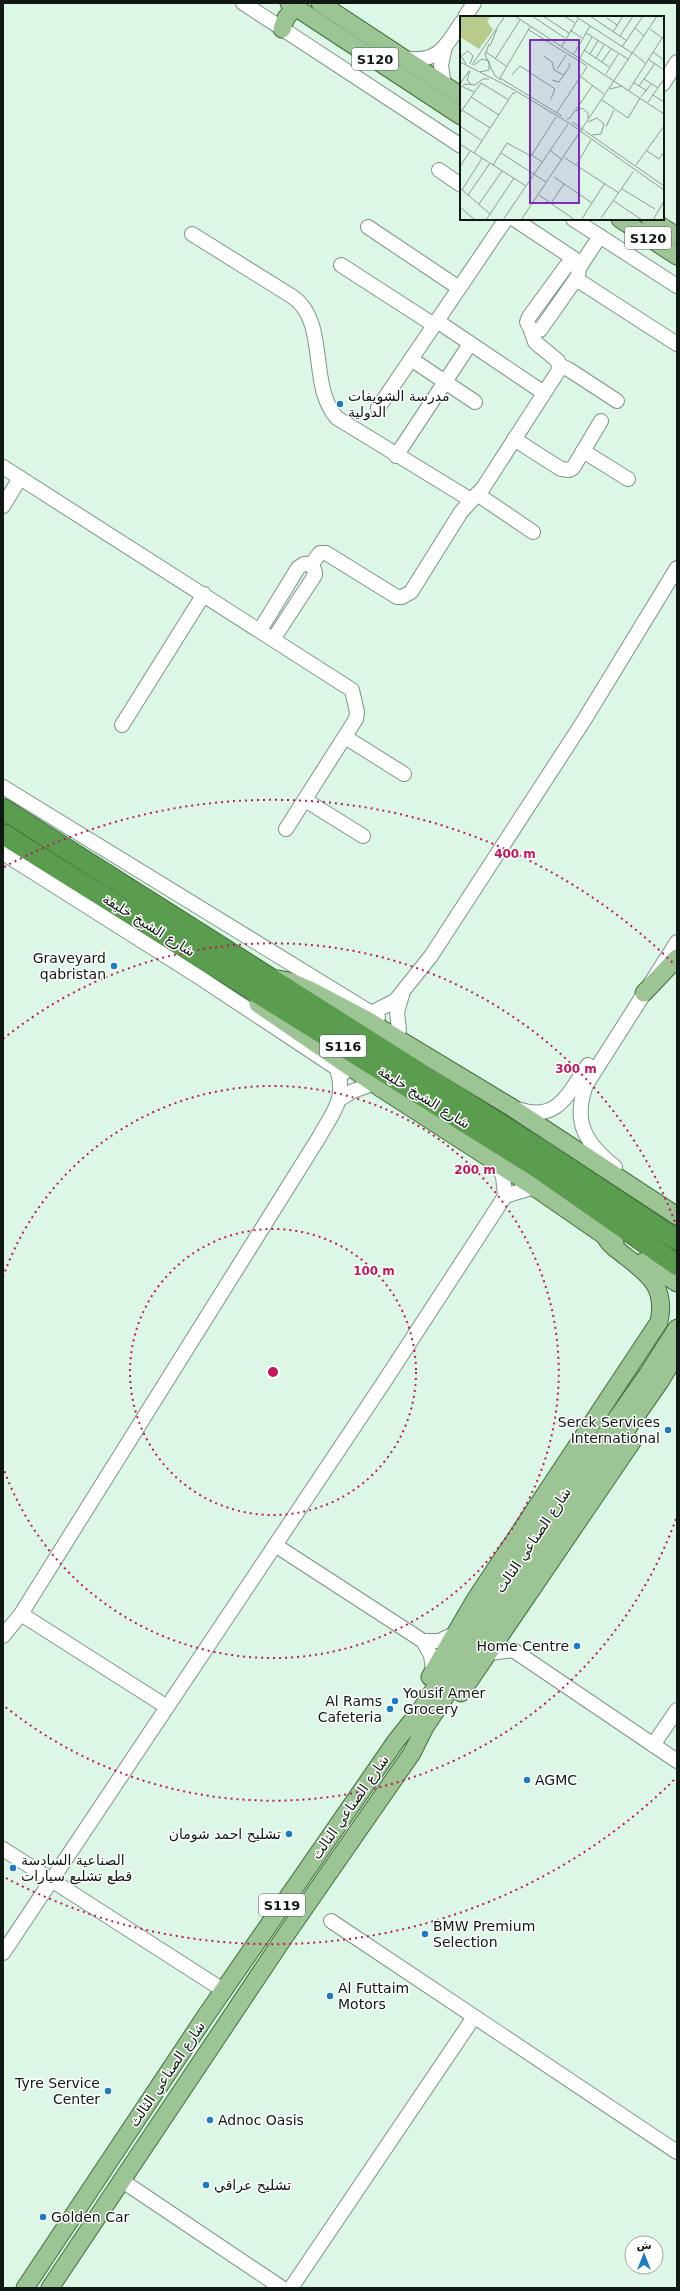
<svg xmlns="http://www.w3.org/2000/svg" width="680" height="2291" viewBox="0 0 680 2291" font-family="'DejaVu Sans',Cairo,sans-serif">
<rect width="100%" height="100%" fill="#ddf7e7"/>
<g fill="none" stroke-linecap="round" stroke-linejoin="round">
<!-- minor casing -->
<g stroke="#7d9486" stroke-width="16">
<g id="minor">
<path d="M243,3L461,146"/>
<path d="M465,17L474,3"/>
<path d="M403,58C437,64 445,48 461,23"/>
<path d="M663,84L677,62"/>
<path d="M444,86L441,65L445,47"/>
<path d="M439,170L461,185"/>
<path d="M514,219L582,264"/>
<path d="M573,219L677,286"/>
<path d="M368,227L459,288"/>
<path d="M192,234L293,297C329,322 308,387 337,418L471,500"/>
<path d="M572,263L579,268L578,276L543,326L540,330H531L527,322L529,317L567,265Z"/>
<path d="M341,265L434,325"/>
<path d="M579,268L600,236"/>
<path d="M576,279L677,344"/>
<path d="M437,321L544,393"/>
<path d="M411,359L475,402"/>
<path d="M559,365L568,369L617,401"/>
<path d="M378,408L506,219"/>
<path d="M514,439L561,469L569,470L573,468L601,421"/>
<path d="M583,451L628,479"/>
<path d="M396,456L470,344"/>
<path d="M3,467L352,690L357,712L356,719L286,829"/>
<path d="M477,494L533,532"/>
<path d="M3,506L20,478"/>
<path d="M311,565L320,553H326L397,597H402L411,592L461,512L483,488L559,370L558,361L535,342L531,330"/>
<path d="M260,630L298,568L304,564C311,563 315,568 315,575L274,638"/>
<path d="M122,725L204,594"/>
<path d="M345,737L404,774"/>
<path d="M3,787L378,1017"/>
<path d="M305,800L363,836"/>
<path d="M3,853L199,977L344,1073"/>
<path d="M371,1013L395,1001L431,956L583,722L677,568"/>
<path d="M399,1030L397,1012L402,995"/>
<path d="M340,1099L353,1091L367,1086"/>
<path d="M518,1109C558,1123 568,1093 588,1065"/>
<path d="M497,1164L503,1176L505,1196"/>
<path d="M615,1167C586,1144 572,1122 586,1085L677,942"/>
<path d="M275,1545L423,1641L431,1655L433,1671"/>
<path d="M21,1614L167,1707"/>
<path d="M3,1636L21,1614L318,1139C332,1113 347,1100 337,1069"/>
<path d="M423,1641H439L454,1634"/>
<path d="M490,1653L513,1650L677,1761"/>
<path d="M653,1745L677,1710"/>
<path d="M3,1849L223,1990"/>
<path d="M331,1921L677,2152"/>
<path d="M3,1953L384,1382L505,1196L534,1187"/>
<path d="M121,2180L282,2288"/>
<path d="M291,2288L474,2017"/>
</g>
</g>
<!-- major casing -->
<g stroke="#406e39" stroke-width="19">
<g id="major">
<path d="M289,3L461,116"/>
<path d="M320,3L461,96"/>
<path d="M282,29L286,18L295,7"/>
<path d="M620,219L677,256"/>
<path d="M650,219L677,236"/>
<path d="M278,979L289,981L310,990L367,1020L511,1107L677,1216"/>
<path d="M644,993L677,958"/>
<path d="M258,1004L379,1087L534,1187L615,1243"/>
<path d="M644,1261L677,1283"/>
<path d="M430,1677L475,1600L659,1322C667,1284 646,1273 620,1252C614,1248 608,1243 605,1236"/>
<path d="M461,1693L632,1442"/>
<path d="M25,2288L205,2017L396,1741L420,1711L542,1525L647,1375L677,1328"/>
<path d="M50,2288L283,1939L412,1753L425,1727L556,1531L661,1380L677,1353"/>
</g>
</g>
<!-- highway casing -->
<g stroke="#406e39" stroke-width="22">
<g id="highway">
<path d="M3,809L538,1148L677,1240"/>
<path d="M3,834L538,1168L677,1265"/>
</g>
</g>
<!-- minor -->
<use href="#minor" stroke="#fff" stroke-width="14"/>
<!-- major -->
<use href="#major" stroke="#9dc495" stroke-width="17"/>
<!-- highway -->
<use href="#highway" stroke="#5b9d4e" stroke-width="20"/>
</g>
<!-- distance rings -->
<g fill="none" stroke="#c2185b" stroke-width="2" stroke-dasharray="2 4">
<circle cx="273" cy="1372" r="143"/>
<path d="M3 1277A286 286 0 1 1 3 1467"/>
<path d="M676 1519A429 429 0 0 1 3 1705M3 1039A429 429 0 0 1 676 1225"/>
<path d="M674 1780A572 572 0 0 1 4 1877M4 867A572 572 0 0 1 674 964"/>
</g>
<!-- markers -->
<g fill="#1b7bc7" stroke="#fff" stroke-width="1.5">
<circle cx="340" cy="404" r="4"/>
<circle cx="114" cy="966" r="4"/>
<circle cx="668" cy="1430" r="4"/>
<circle cx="577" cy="1646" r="4"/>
<circle cx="395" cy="1701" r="4"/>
<circle cx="390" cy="1709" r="4"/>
<circle cx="527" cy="1780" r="4"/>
<circle cx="289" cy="1834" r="4"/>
<circle cx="13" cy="1868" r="4"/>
<circle cx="425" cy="1934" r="4"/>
<circle cx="330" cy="1996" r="4"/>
<circle cx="108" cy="2091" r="4"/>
<circle cx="210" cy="2120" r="4"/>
<circle cx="206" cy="2185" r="4"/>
<circle cx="43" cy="2217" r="4"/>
</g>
<g text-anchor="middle" stroke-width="3" stroke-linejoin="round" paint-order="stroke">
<!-- shield labels -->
<g fill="#fff" stroke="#575d5a" stroke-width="1">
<rect x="352" y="48" width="46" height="22" rx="3"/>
<rect x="625" y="227" width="46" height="22" rx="3"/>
<rect x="320" y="1035" width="46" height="22" rx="3"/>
<rect x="259" y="1894" width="46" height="22" rx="3"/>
</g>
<g font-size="13" font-weight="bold" fill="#0f1813">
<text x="375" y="64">S120</text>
<text x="648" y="243">S120</text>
<text x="343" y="1051">S116</text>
<text x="282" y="1910">S119</text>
</g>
<!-- poi labels -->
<g font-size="14" fill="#0f1813" stroke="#fff" text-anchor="start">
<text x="348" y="401">مدرسة الشويفات<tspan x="348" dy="16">الدولية</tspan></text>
<text x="106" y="963" text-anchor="end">Graveyard<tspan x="106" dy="16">qabristan</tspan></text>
<text x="660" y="1427" text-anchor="end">Serck Services<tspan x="660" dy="16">International</tspan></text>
<text x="569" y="1651" text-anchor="end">Home Centre</text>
<text x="403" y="1698">Yousif Amer<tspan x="403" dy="16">Grocery</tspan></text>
<text x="382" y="1706" text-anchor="end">Al Rams<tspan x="382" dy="16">Cafeteria</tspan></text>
<text x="535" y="1785">AGMC</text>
<text x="281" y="1839" text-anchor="end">تشليح احمد شومان</text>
<text x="21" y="1865">الصناعية السادسة<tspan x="21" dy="16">قطع تشليع سيارات</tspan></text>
<text x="433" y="1931">BMW Premium<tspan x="433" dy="16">Selection</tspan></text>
<text x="338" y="1993">Al Futtaim<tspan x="338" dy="16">Motors</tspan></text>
<text x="100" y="2088" text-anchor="end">Tyre Service<tspan x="100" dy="16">Center</tspan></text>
<text x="218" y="2125">Adnoc Oasis</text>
<text x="214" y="2190">تشليح عراقي</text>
<text x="51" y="2222">Golden Car</text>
</g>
<!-- street labels -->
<g font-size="14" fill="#0f1813" stroke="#fff">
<text transform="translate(149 925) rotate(32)" y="5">شارع الشيخ خليفة</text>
<text transform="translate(424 1097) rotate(32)" y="5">شارع الشيخ خليفة</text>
<text transform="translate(533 1540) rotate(-56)" y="5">شارع الصناعي الثالث</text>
<text transform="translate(350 1807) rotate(-55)" y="5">شارع الصناعي الثالث</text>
<text transform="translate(167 2074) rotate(-56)" y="5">شارع الصناعي الثالث</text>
</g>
</g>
<!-- overview -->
<g transform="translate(460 16)">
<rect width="204" height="204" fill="#ddf7e7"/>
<path d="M31,0L27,5L33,14L19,33L0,21V1Z" fill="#b8cb8c"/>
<path fill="none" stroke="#8b9e92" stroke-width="1" d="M55,0L204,98M72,0L105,22M83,0L109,17M104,0L115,7M115,0L172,37M130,0L167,25M147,2L157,9M70,11L40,62L102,100M175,12L184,20M190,13L202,22M69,14L127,50M110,14L122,22M153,16L163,0M126,17L168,43M160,20L173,0M29,28L25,39L35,60L41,64M30,30L37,13M102,30L118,3M162,31L183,0M124,34L149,51M26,36L46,50M193,36L204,44M173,37L185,47M114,38L130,10M130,38L138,25M84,40L92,46L94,54L104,59M120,42L132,21M136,42L144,29M35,43L60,4M188,43L204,54M0,46L51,72L109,107L204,174M142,46L151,33M6,48L1,40L8,35L13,40L10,48M12,49L45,0M14,49L22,43L29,45V54L20,56M97,53L106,39M10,55L7,64L12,69M146,58L158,38M52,59L60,50L95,73L91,83M121,61L144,78M184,63L198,72M92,64L99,66L110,50L108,47M173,66L187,75M0,68L9,55M179,70L195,47M3,71L14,76M0,72L5,68L15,69L23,63H29M150,73L162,70M169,74L204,19M193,79L204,86M11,81L39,99M181,81L191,68M142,84L168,102L180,82M188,86L204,63M2,94L30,112M116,95L122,92L128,97V102M97,96L127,51M0,97L21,67L49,84M107,103L110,102L133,69M112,106L204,170M128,106L137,102L144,108L141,118L132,119M0,110L22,125M146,111L154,94M0,128L66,170M90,134L101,143M187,135L199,143L204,136M14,137L53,77H56M41,137L86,166M72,139L82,146M105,142L159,177M117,148L131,124M33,149L47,127L71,140L96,101M176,149L204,110M0,151L10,135M94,161L132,187M0,172L30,198M162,173L195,193M2,174L22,142M8,179L30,147M79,179L115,204M154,185L182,204M91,187L104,168M19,188L42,155M0,191L15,204M141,202L173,156M26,204L54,162M43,204L108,108M61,204L197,0M121,204L145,167M193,204L204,185"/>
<path fill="#7b2cbf" fill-opacity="0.15" stroke="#7b2cbf" stroke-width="2" d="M70,24H119V187H70Z"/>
<rect width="204" height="204" fill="none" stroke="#0f1813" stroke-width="2"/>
</g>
<circle cx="273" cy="1372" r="6" fill="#c2185b" stroke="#fff" stroke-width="2"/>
<g font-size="12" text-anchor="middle" font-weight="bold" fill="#c2185b" stroke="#fff" stroke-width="3" stroke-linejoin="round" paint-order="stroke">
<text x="515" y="858">400 m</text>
<text x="576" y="1073">300 m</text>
<text x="475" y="1174">200 m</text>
<text x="374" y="1275">100 m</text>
</g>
<!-- border -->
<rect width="680" height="2291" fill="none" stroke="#0f1813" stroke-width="8"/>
<!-- north arrow -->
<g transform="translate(644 2255)"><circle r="19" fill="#ffffff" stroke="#9fa3a1"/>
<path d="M0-3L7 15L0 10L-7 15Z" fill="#1b7bc7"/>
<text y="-6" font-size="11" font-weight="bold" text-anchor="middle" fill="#0f1813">ش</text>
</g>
</svg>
